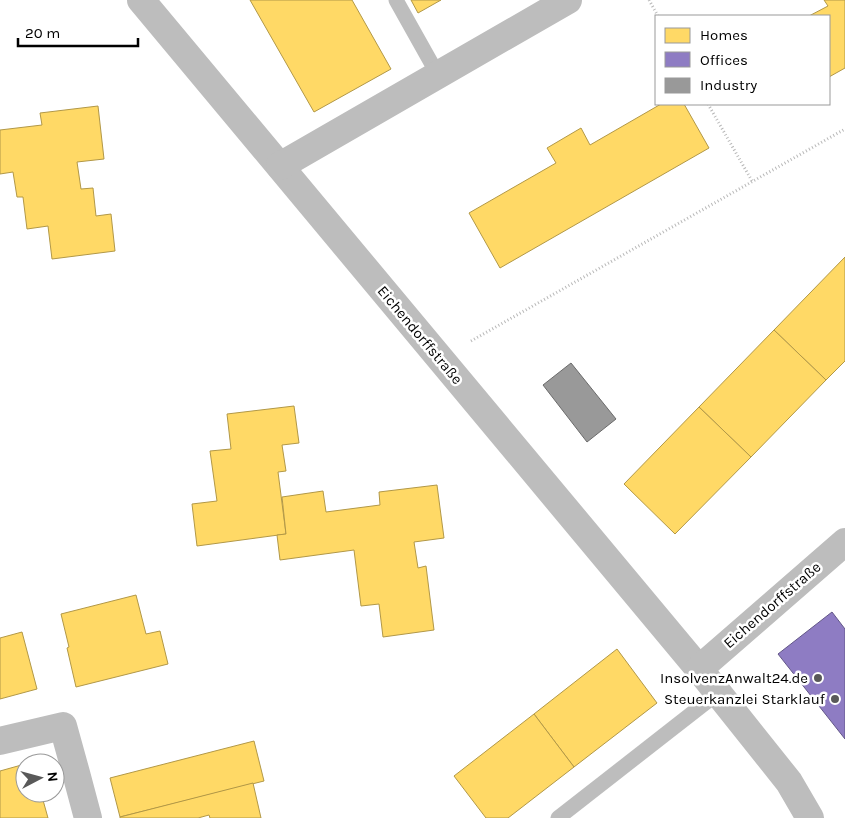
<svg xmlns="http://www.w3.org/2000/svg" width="845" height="818" viewBox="0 0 845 818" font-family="Karla,sans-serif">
<rect width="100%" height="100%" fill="#fff"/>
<!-- homes -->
<g fill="#ffd966" stroke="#b29847">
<path d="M250,0H352L391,69L314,112Z"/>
<path d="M411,0H441L418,13Z"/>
<path d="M824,0H845V68L829,77V16H809L828,6Z"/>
<path d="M661,104H684L709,148L500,268L469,213L556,163L547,148L581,128L590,145Z"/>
<path d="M98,106L104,159L77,162L81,189L93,188L96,216L111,214L115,251L52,259L48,226L27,229L23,197H17L13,172L0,174V130L42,125L40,113Z"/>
<path d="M845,257V361L826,380L774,330Z"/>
<path d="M774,330L826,380L751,457L699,407Z"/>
<path d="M294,406L299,443L282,445L286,471L278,472L286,534L197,546L192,504L217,501L210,451L231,449L227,414Z"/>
<path d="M699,407L751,457L675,534L624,484Z"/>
<path d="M437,485L444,538L414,542L418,568L426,566L434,630L383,637L379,604L361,606L354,550L280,560L277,535L286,534L282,497L323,491L326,512L380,505L379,492Z"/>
<path d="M136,595L146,634L160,631L168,664L76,687L67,648L69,647L61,614Z"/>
<path d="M22,632L37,689L0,699V638Z"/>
<path d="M617,649L657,703L574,767L534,714Z"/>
<path d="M534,714L574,767L508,818H486L454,776Z"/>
<path d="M254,741L264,781L120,817L110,778Z"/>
<path d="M25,764V793H41L48,818H0V771Z"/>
<path d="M253,783L261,818H210L209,815L198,818H120V817Z"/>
</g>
<!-- offices -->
<path fill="#8e7cc3" stroke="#635788" d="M832,612L845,629V739L778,654Z"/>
<!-- industry -->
<path fill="#999" stroke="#6b6b6b" d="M571,363L616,419L587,442L543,385Z"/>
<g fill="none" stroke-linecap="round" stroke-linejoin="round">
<!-- path -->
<g stroke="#b8b8b8" stroke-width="3" stroke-dasharray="1 2.5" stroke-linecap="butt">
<path d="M649,0L658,16"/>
<path d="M708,104L752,181"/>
<path d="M471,341L845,129"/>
</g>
<!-- service -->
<g stroke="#bdbdbd" stroke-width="15">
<path d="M396,0L438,75"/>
<path d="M558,818L718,693"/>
</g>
<!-- minor -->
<g stroke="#bdbdbd" stroke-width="28">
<path d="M141,0L699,669L789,782L810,818"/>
<path d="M280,166L568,0"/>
<path d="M699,669L845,542"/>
<path d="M0,741L63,726L76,773L88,818"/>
</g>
</g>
<!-- markers -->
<g fill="#595959" stroke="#fff" stroke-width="2">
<circle cx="818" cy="678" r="5"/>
<circle cx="835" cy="699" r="5"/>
</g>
<g text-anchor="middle" stroke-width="5" stroke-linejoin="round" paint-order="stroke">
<!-- street labels -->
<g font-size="15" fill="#000" stroke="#fff">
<text transform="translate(420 335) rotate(50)" y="5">Eichendorffstraße</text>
<text transform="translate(772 605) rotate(-41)" y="5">Eichendorffstraße</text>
</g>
<!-- poi labels -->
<g font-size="15" fill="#000" stroke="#fff" text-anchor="end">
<text x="808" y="683">InsolvenzAnwalt24.de</text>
<text x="825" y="704">Steuerkanzlei Starklauf</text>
</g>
</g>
<!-- legend -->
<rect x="655" y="15" width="175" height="90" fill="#ffffff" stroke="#999999"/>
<rect x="665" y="28" width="25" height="15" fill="#ffd966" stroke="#999999"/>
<text x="700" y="40" font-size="15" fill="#000000">Homes</text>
<rect x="665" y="52" width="25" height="15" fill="#8e7cc3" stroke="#999999"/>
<text x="700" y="65" font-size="15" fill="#000000">Offices</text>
<rect x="665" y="78" width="25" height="15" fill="#999999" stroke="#999999"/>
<text x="700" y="90" font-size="15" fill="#000000">Industry</text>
<!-- north arrow -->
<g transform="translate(40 778) rotate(84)"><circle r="24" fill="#ffffff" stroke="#999999"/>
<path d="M0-4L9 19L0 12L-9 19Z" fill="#595959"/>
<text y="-8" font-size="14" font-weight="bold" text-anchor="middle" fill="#000000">N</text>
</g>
<!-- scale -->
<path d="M18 38v8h120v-8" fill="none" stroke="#000000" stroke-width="2.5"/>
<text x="25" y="38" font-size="15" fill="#000000" stroke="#ffffff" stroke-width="4" paint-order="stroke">20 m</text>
</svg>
